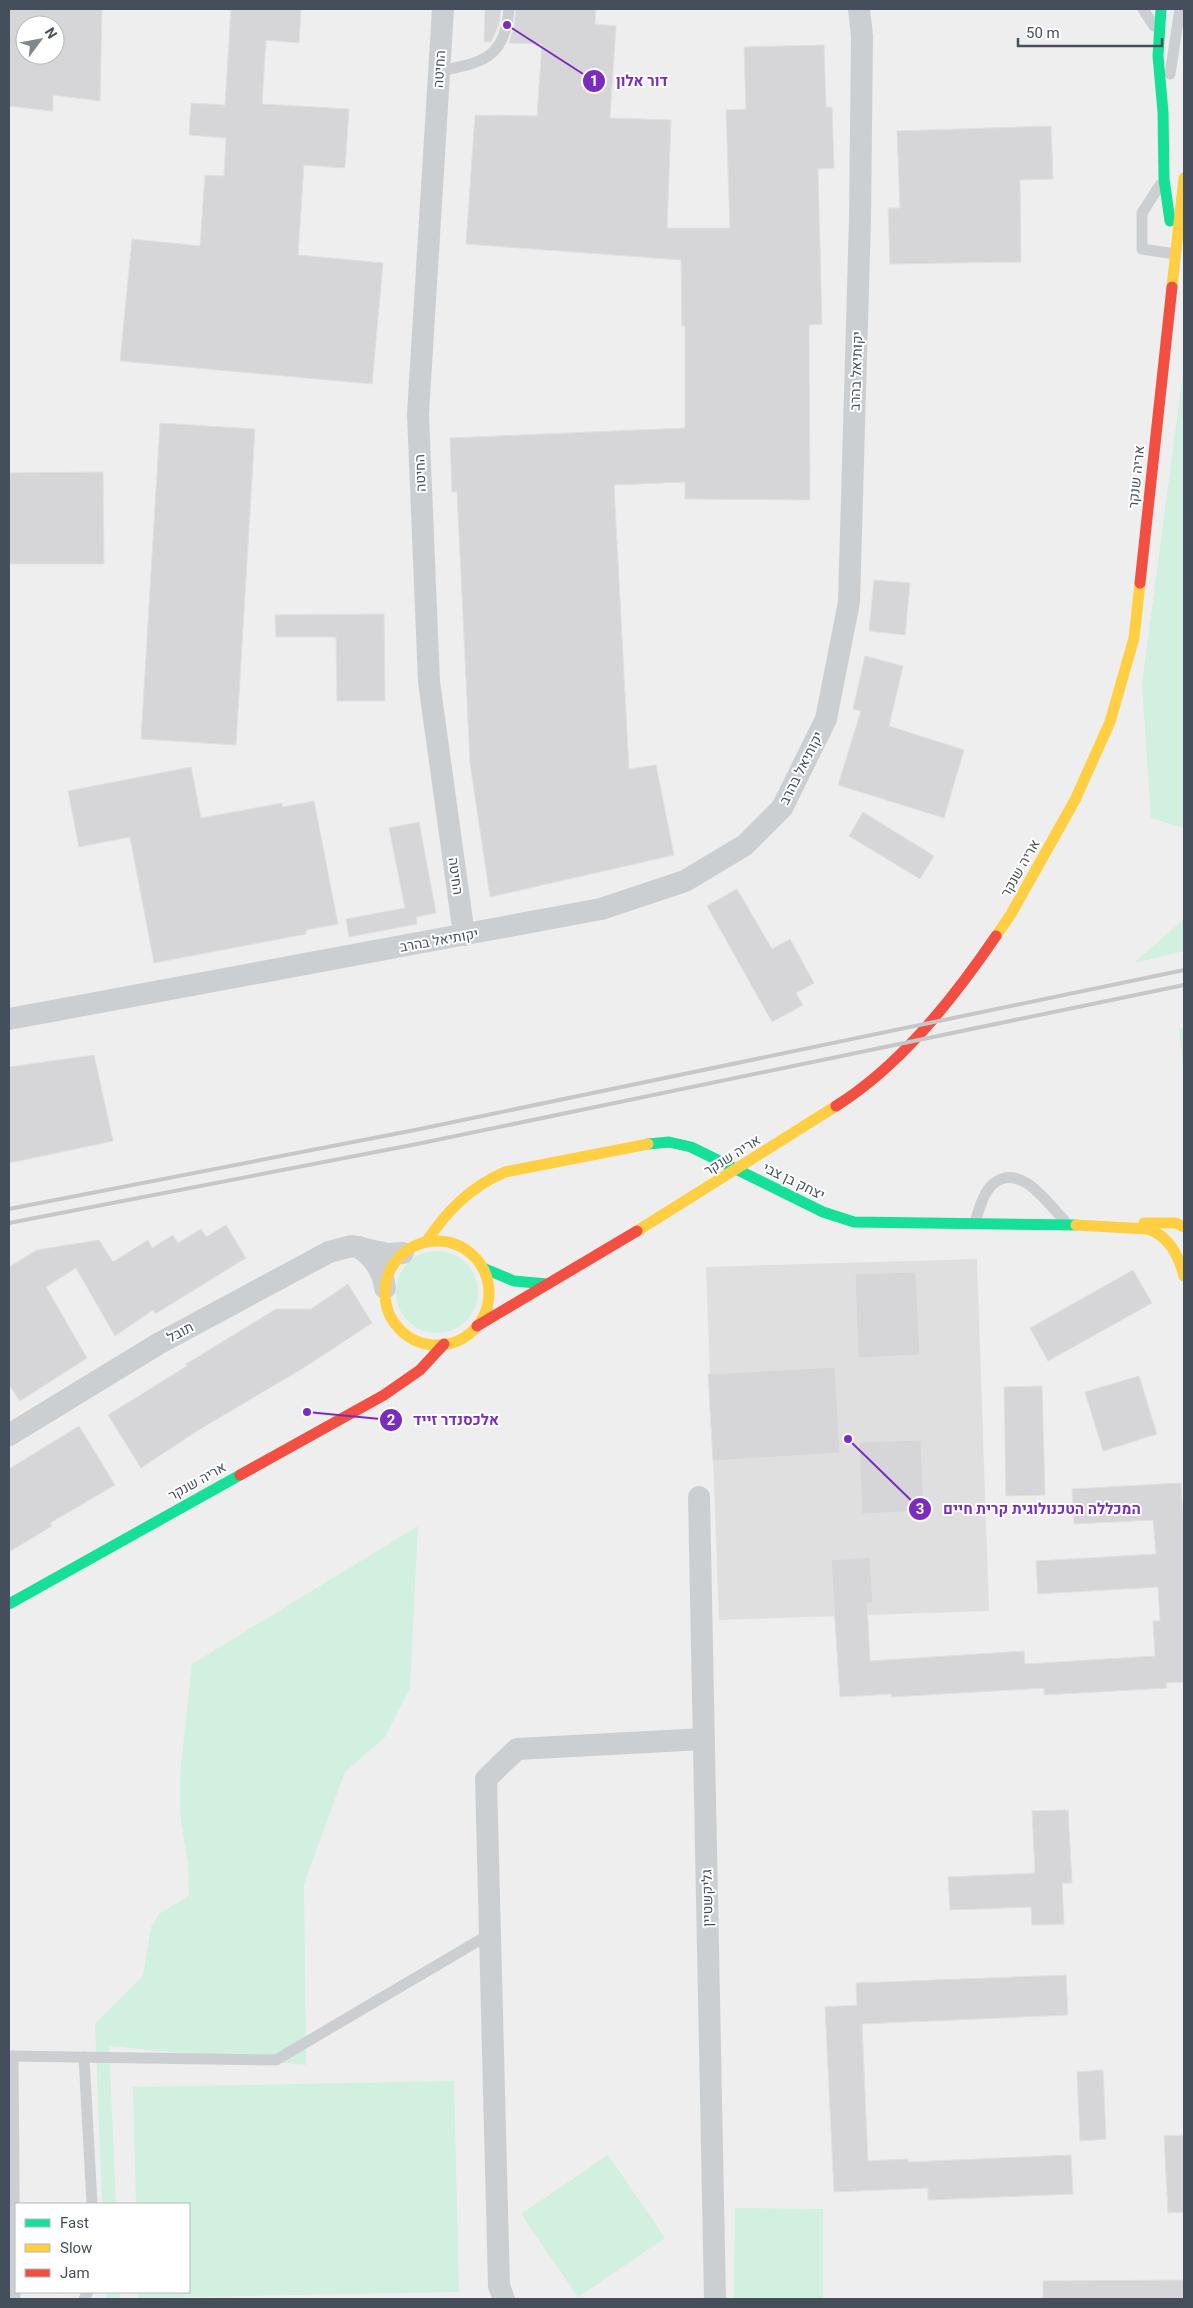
<svg xmlns="http://www.w3.org/2000/svg" width="1193" height="2308" viewBox="0 0 1193 2308" font-family="Roboto,Heebo,sans-serif">
<rect width="100%" height="100%" fill="#efeeee"/>
<!-- education -->
<path fill="#e0dfe0" d="M977,1259L989,1611L719,1620L706,1267Z"/>
<!-- green -->
<g fill="#d1f0df">
<path d="M1184,365V828L1151,818L1142,684Z"/>
<path d="M1184,919V951L1134,963Z"/>
<path d="M1184,1028V1075L1179,1029Z"/>
<circle cx="437" cy="1292" r="41"/>
<path d="M418,1526L410,1688L385,1737L345,1772L304,1884L306,2065L109,2046L116,2204H102L95,2024L143,1976L151,1927L159,1914L189,1895L188,1864L180,1814V1774L192,1664Z"/>
<path d="M454,2081L459,2292L138,2298V2292H189V2204H136L133,2087Z"/>
<path d="M608,2155L665,2238L578,2297L521,2214Z"/>
<path d="M735,2208L823,2209V2299H734Z"/>
<rect x="106" y="2292" width="14" height="7"/>
</g>
<!-- building -->
<g fill="#d6d6d8" stroke="#e0e0e1" fill-rule="evenodd">
<path d="M9,9H102L100,101L53,95V111L9,106ZM25,25H55V55H25Z"/>
<path d="M231,9H301L299,43L266,40L262,104L349,109L345,168L304,165L298,255L383,263L372,384L120,361L132,239L200,246L205,175L224,176L226,138L189,135L191,103L225,105Z"/>
<path d="M485,9H501L499,24L491,42H484Z"/>
<path d="M516,9H596L595,24L616,26L610,118L671,120L667,228H730L726,110L746,109L744,47L824,45L826,107H832L834,168L818,169L822,324L809,325L810,500L685,499V482L614,485L629,769L656,765L674,855L490,897L470,763L457,492H452L450,438L685,428V326H682L681,260L466,244L475,115L537,116L542,44L509,43L514,27Z"/>
<path d="M1051,126L1053,179L1020,180L1021,262L890,264L888,208H900L897,131Z"/>
<path d="M160,423L255,429L236,745L141,739Z"/>
<path d="M103,472L104,564H9V473Z"/>
<path d="M874,580L910,583L905,635L869,631Z"/>
<path d="M384,614L385,701H337L336,637H276L275,615Z"/>
<path d="M865,656L903,666L889,726L964,750L944,818L838,785L861,711L853,709Z"/>
<path d="M191,767L201,818L282,803V807L314,801L338,924L306,930V934L154,963L130,837L79,847L68,791Z"/>
<path d="M863,812L934,856L920,879L849,836Z"/>
<path d="M419,822L436,913L416,917L417,924L349,937L346,919L405,908L389,828Z"/>
<path d="M737,889L772,949L790,939L814,983L796,993L803,1005L772,1022L707,906Z"/>
<path d="M94,1055L113,1141L9,1163V1067Z"/>
<path d="M226,1225L246,1258L155,1314L153,1310L115,1336L76,1268L46,1287L87,1358L20,1401L9,1385V1267L37,1250L99,1240L113,1262L148,1240L152,1248L173,1235L178,1243L201,1229L206,1237Z"/>
<path d="M1133,1270L1152,1303L1048,1361L1030,1328Z"/>
<path d="M916,1272L920,1355L858,1358L855,1274Z"/>
<path d="M348,1284L372,1323L305,1367L197,1431L141,1468L108,1415L187,1366L186,1364L276,1309H311Z"/>
<path d="M835,1367L840,1453L713,1461L708,1374Z"/>
<path d="M1139,1376L1157,1434L1103,1451L1085,1392Z"/>
<path d="M1042,1386L1045,1495L1006,1496L1004,1387Z"/>
<path d="M79,1426L115,1485L50,1523L52,1526L9,1552V1469Z"/>
<path d="M921,1440L924,1511L862,1514L859,1442Z"/>
<path d="M1181,1483L1184,1532V1682L1166,1683L1167,1688L1044,1695V1688L892,1697L891,1694L840,1697L831,1560L870,1557L873,1603H867L870,1661L1024,1651L1025,1664L1155,1656L1153,1621H1160L1158,1587L1038,1594L1036,1561L1156,1554L1153,1520L1074,1524L1072,1489Z"/>
<path d="M1068,1810L1072,1883H1062L1064,1924L1032,1925L1031,1907L950,1910L948,1877L1035,1873L1032,1811Z"/>
<path d="M1066,1975L1068,2015L862,2024L868,2161L908,2159V2162L1071,2155L1073,2194L928,2200V2188L834,2192L825,2007L857,2005L856,1983Z"/>
<path d="M1103,2070L1106,2139L1080,2141L1077,2072Z"/>
<path d="M1184,2135V2212L1168,2213L1164,2136Z"/>
<path d="M1184,2280V2299H1043V2281Z"/>
</g>
<g fill="none" stroke-linecap="round" stroke-linejoin="round">
<!-- lane -->
<g stroke="#cccfd1" stroke-width="11">
<path d="M1143,9L1154,26"/>
<path d="M439,71C483,63 505,58 509,9"/>
<path d="M1170,74L1180,9"/>
<path d="M1160,185L1142,213V249L1175,254"/>
<path d="M975,1222C979,1210 983,1193 993,1184C1020,1161 1049,1205 1064,1220"/>
<path d="M9,2056L276,2060L490,1934"/>
<path d="M13,2056L15,2299"/>
<path d="M84,2057L92,2204"/>
<path d="M84,2299L88,2292"/>
</g>
<!-- street -->
<g stroke="#cccfd1" stroke-width="22">
<path d="M443,9L418,414L429,682L464,935"/>
<path d="M9,1019L601,909L685,881L745,845L782,808L826,719L849,602L860,218L862,36L859,9"/>
<path d="M359,1247C373,1257 383,1270 385,1288"/>
<path d="M9,1435L158,1344L329,1252L352,1246L387,1254L403,1253"/>
<path d="M699,1497L715,2299"/>
<path d="M504,2299L499,2286L486,1779L517,1749L704,1739"/>
</g>
<!-- fast -->
<g stroke="#16e098" stroke-width="11">
<path d="M1161,9L1158,56L1163,112L1164,179L1170,221"/>
<path d="M648,1144L669,1142L691,1147L823,1212L854,1222L1076,1225"/>
<path d="M483,1268L514,1281L547,1284"/>
<path d="M9,1604L240,1475"/>
</g>
<!-- slow -->
<g stroke="#ffcf43" stroke-width="11">
<path d="M1172,287L1184,178"/>
<path d="M996,936L1011,914L1075,800L1110,722L1134,638L1140,583"/>
<path d="M1144,1223H1176L1184,1227"/>
<path d="M1076,1225L1148,1229C1170,1237 1178,1255 1184,1276"/>
<path d="M637,1231L836,1106"/>
<circle cx="437" cy="1293" r="52"/>
<path d="M426,1242C447,1211 470,1187 505,1172L648,1144"/>
</g>
<!-- jam -->
<g stroke="#f24e42" stroke-width="11">
<path d="M1140,583L1172,287"/>
<path d="M836,1106C900,1066 953,999 996,936"/>
<path d="M477,1326L637,1231"/>
<path d="M240,1475L384,1395L420,1370L444,1344"/>
</g>
<!-- rail -->
<g stroke="#c5c7c9" stroke-width="4">
<path d="M9,1209L415,1130L1184,970"/>
<path d="M9,1223L417,1144L1184,985"/>
</g>
</g>
<g text-anchor="middle" stroke-width="4" stroke-linejoin="round" paint-order="stroke">
<!-- street labels -->
<g font-size="14" fill="#444f5b" stroke="#fff">
<text transform="translate(439 69) rotate(-86)" y="5">החיטה</text>
<text transform="translate(856 371) rotate(-88)" y="5">יקותיאל בהרב</text>
<text transform="translate(420 473) rotate(-92)" y="5">החיטה</text>
<text transform="translate(1136 477) rotate(-84)" y="5">אריה שנקר</text>
<text transform="translate(801 768) rotate(-63)" y="5">יקותיאל בהרב</text>
<text transform="translate(1020 868) rotate(-60)" y="5">אריה שנקר</text>
<text transform="translate(456 876) rotate(82)" y="5">החיטה</text>
<text transform="translate(439 940) rotate(-10)" y="5">יקותיאל בהרב</text>
<text transform="translate(732 1155) rotate(-32)" y="5">אריה שנקר</text>
<text transform="translate(794 1181) rotate(26)" y="5">יצחק בן צבי</text>
<text transform="translate(180 1332) rotate(-28)" y="5">תובל</text>
<text transform="translate(197 1481) rotate(-29)" y="5">אריה שנקר</text>
<text transform="translate(707 1898) rotate(-91)" y="5">גליקשטיין</text>
</g>
</g>
<!-- callouts -->
<path fill="none" stroke="#7b2cbf" stroke-width="2" d="M507 25L594 81M307 1412L391 1420M848 1439L920 1509"/>
<g fill="#7b2cbf" stroke="#fff" stroke-width="2">
<circle cx="507" cy="25" r="5"/>
<circle cx="307" cy="1412" r="5"/>
<circle cx="848" cy="1439" r="5"/>
<circle cx="594" cy="81" r="12"/>
<circle cx="391" cy="1420" r="12"/>
<circle cx="920" cy="1509" r="12"/>
</g>
<g font-size="15" text-anchor="middle" font-weight="bold" fill="#fff">
<text x="594" y="86">1</text>
<text x="391" y="1425">2</text>
<text x="920" y="1514">3</text>
</g>
<g font-size="15" text-anchor="middle" font-weight="bold" fill="#7b2cbf" stroke="#fff" stroke-width="4" stroke-linejoin="round" paint-order="stroke">
<text x="642" y="86">דור אלון</text>
<text x="456" y="1425">אלכסנדר זייד</text>
<text x="1042" y="1514">המכללה הטכנולוגית קרית חיים</text>
</g>
<!-- border -->
<rect width="1193" height="2308" fill="none" stroke="#444f5b" stroke-width="20"/>
<!-- legend -->
<rect x="15" y="2203" width="175" height="90" fill="#ffffff" stroke="#b4b9bd"/>
<rect x="25" y="2219" width="25" height="8" fill="#16e098" stroke="#b4b9bd"/>
<text x="60" y="2228" font-size="15" fill="#444f5b">Fast</text>
<rect x="25" y="2244" width="25" height="8" fill="#ffcf43" stroke="#b4b9bd"/>
<text x="60" y="2253" font-size="15" fill="#444f5b">Slow</text>
<rect x="25" y="2269" width="25" height="8" fill="#f24e42" stroke="#b4b9bd"/>
<text x="60" y="2278" font-size="15" fill="#444f5b">Jam</text>
<!-- north arrow -->
<g transform="translate(40 40) rotate(58)"><circle r="24" fill="#ffffff" stroke="#b4b9bd"/>
<path d="M0-4L9 19L0 12L-9 19Z" fill="#80878e"/>
<text y="-8" font-size="14" font-weight="bold" text-anchor="middle" fill="#444f5b">N</text>
</g>
<!-- scale -->
<path d="M1018 38v8h144v-8" fill="none" stroke="#444f5b" stroke-width="2.5"/>
<text x="1026" y="38" font-size="15" fill="#444f5b" stroke="#ffffff" stroke-width="4" paint-order="stroke">50 m</text>
</svg>
